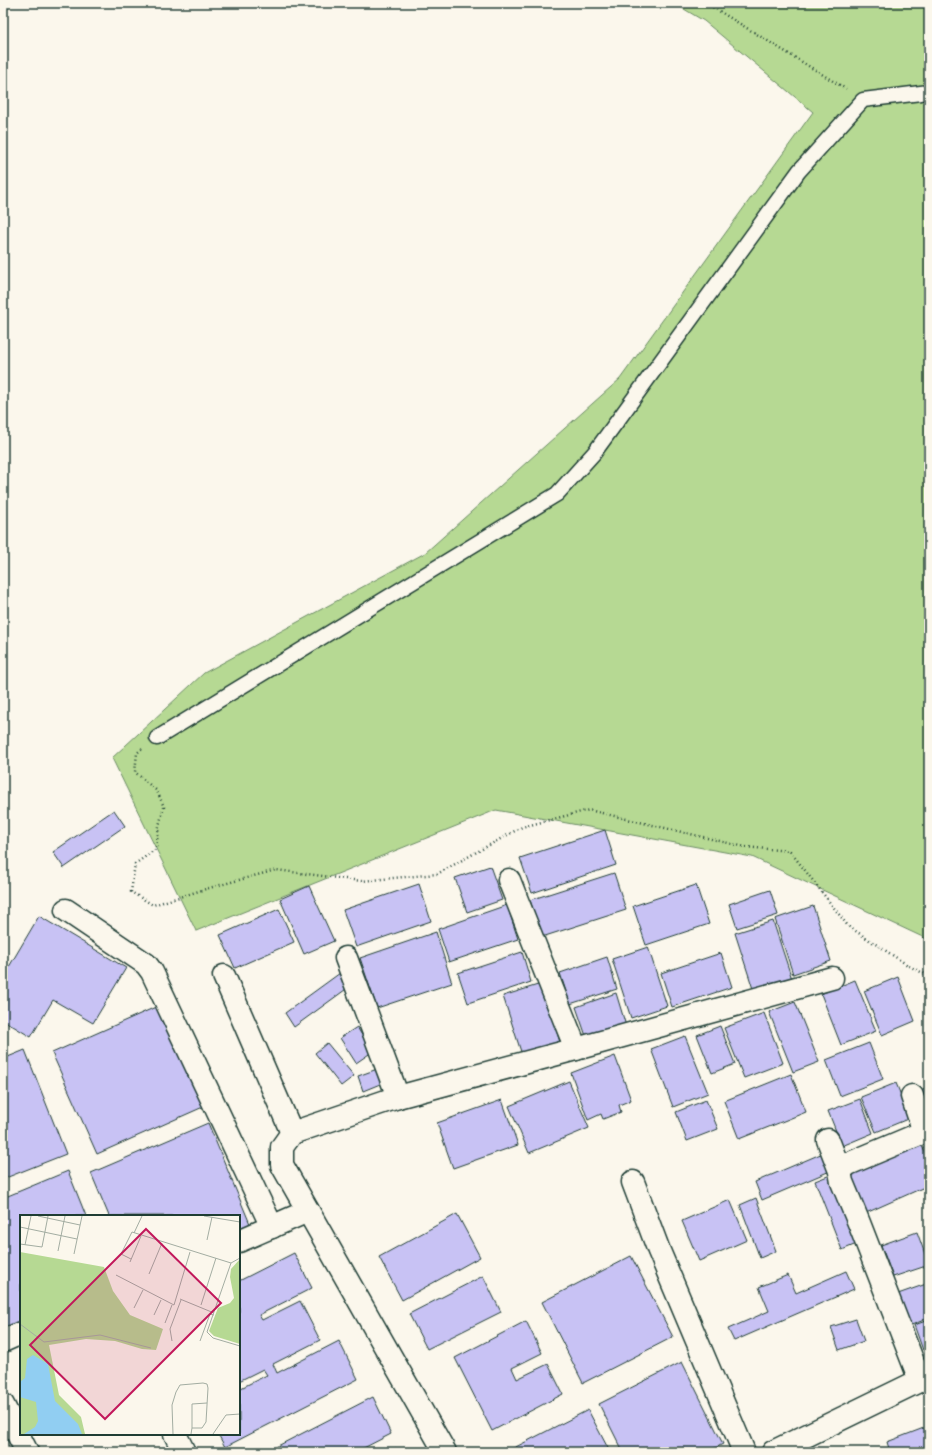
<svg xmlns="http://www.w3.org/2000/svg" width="932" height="1455" viewBox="0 0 932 1455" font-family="'Comic Neue',sans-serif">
<rect width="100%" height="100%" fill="#fbf7ec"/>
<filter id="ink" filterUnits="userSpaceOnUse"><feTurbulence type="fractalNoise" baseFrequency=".025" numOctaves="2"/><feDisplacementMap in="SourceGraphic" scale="8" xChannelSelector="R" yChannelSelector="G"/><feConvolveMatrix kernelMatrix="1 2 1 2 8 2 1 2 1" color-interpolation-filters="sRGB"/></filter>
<g filter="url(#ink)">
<!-- green -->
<path fill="#b6d993" stroke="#6a8b64" d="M674,3H929V940L752,857L496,810L196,931L112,758L204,673L425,553L620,379L813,112L704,21Z"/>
<!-- building -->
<g fill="#c8c2f4" stroke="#1f3d34">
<path d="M114,810L125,826L64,868L53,852Z"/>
<path d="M605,830L616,865L532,893L520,858Z"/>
<path d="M490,866L502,900L467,912L455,878Z"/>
<path d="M614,873L626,910L542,937L530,900Z"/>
<path d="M419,884L431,921L356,947L343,910Z"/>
<path d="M696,885L709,924L646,945L633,906Z"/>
<path d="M309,886L334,941L304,954L280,899Z"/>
<path d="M770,890L778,915L737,928L729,904Z"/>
<path d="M507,905L518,939L449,962L438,929Z"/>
<path d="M813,906L831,961L793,974L775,919Z"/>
<path d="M279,909L294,942L235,968L220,935Z"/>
<path d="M39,916L126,968L93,1023L53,1000L31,1037L3,1020V977Z"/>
<path d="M773,921L792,979L754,992L735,933Z"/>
<path d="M436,932L452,983L377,1008L360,958Z"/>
<path d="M648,947L667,1006L631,1018L612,959Z"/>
<path d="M522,952L531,982L468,1003L458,973Z"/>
<path d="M721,953L732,987L672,1007L661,973Z"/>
<path d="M607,957L617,989L570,1004L560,973Z"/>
<path d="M340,973L349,987L294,1027L285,1013Z"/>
<path d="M898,977L915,1021L882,1035L864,991Z"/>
<path d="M855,980L876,1031L841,1045L821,994Z"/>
<path d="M541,984L562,1048L524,1061L503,996Z"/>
<path d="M616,993L626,1026L587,1039L576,1007Z"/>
<path d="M795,1002L819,1062L793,1072L769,1012Z"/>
<path d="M158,1006L203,1107L97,1154L52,1053Z"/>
<path d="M764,1013L783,1063L744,1078L724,1028Z"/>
<path d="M720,1026L735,1064L712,1073L697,1035Z"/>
<path d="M357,1027L372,1052L356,1063L340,1038Z"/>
<path d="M685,1036L708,1093L673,1107L651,1049Z"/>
<path d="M327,1043L354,1076L341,1086L315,1053Z"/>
<path d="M869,1043L883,1079L840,1096L826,1060Z"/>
<path d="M25,1050L66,1154L3,1179V1059Z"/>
<path d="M615,1056L631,1100L619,1105L621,1112L603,1119L601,1114L588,1120L571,1073Z"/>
<path d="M380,1068L385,1082L363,1091L358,1076Z"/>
<path d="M791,1074L806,1112L739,1139L724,1101Z"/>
<path d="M569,1081L589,1128L529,1153L509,1106Z"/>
<path d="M896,1083L910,1118L876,1132L861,1097Z"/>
<path d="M929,1088V1107L926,1108L920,1091Z"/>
<path d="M860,1099L873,1133L842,1146L828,1111Z"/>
<path d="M502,1100L518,1145L453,1168L437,1123Z"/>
<path d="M706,1100L718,1129L687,1141L676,1112Z"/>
<path d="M208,1123L253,1231L239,1237V1216H109L91,1173Z"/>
<path d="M919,1139L929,1162V1185L866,1213L847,1172Z"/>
<path d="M823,1153L830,1171L762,1200L755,1182Z"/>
<path d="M68,1171L86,1216H21V1321L6,1328L3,1322V1198Z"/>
<path d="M833,1174L859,1243L842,1250L815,1181Z"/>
<path d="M756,1198L776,1251L760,1258L740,1205Z"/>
<path d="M730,1200L747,1240L699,1261L682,1221Z"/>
<path d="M457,1214L480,1257L402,1300L379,1257Z"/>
<path d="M917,1232L929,1265L893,1277L881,1245Z"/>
<path d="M294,1253L312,1288L259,1315L262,1320L300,1301L320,1340L273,1364L277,1373L339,1341L358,1379L225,1447L218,1434H239V1389L267,1375L263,1369L239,1381V1281Z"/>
<path d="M631,1256L673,1337L583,1383L542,1302Z"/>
<path d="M846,1271L854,1289L734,1341L728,1329L769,1311L759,1287L788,1275L796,1293Z"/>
<path d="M483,1276L501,1312L427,1349L409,1314Z"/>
<path d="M929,1283V1318L909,1326L898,1294Z"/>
<path d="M856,1319L864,1341L839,1350L831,1327Z"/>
<path d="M929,1320V1347L923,1350L914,1325Z"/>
<path d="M526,1321L542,1353L512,1368L517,1379L548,1364L563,1394L492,1431L455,1358Z"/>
<path d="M682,1362L723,1444L707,1452H623L599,1404Z"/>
<path d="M373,1397L391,1434L356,1452H266Z"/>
<path d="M588,1410L610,1452H506Z"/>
<path d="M929,1426V1452H890L887,1442Z"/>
<path d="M396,1448L398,1452H388Z"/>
</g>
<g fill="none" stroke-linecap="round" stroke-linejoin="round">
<!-- lane casing -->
<g stroke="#1f3d34" stroke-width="17">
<path id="lane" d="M157,738L557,494L594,453L799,171L863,100L929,92"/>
</g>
<!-- street casing -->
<g stroke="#1f3d34" stroke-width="25">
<g id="street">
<path d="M509,880L576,1049"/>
<path d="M66,910L146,964L152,972L272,1227"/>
<path d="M346,958L398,1097"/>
<path d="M224,976L292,1133"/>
<path d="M912,1096L924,1132"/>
<path d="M828,1140L840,1171L842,1182L859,1223L920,1380"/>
<path d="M840,1171L848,1164L924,1132L929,1134"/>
<path d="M633,1182L659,1251L744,1452"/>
<path d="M239,1241L308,1211"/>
<path d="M3,1341L21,1333"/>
<path d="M3,1405L27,1452"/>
<path d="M175,1434L184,1452"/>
<path d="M445,1452L282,1165V1147L292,1133L398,1097L576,1049L832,978"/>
<path d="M773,1452L929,1376"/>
</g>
</g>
<!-- path -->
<g stroke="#1f3d34" stroke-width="2.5" stroke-dasharray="1 3" stroke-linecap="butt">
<path d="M706,3L846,89"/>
<path d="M142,749L137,753L135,772L157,791L164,807L159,826L156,849L135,864L131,892L153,905L209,888L276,870L361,881L437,874L522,827L589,810L745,847L790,851L848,926L909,966L929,976"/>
</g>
<!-- lane -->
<use href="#lane" stroke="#fbf7ec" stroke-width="14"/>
<!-- street -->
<use href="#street" stroke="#fbf7ec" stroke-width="22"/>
</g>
</g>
<!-- overview -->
<g transform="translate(20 1215)">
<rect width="220" height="220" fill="#fbf7ec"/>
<path d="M0,37L84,52L93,76L110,100L143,114L136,135L122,134L95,126L66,124L29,130L39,180L61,202L65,219H0ZM220,44V129L194,121L189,116L198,93L210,88L214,83L210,62L211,54Z" fill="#b6d993"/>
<path d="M13,140L28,149L35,186L58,209L62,219H4L15,212L18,206L16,187L0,182V167L5,163L7,144Z" fill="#91cef2"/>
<path fill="none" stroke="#a3ada2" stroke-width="1" d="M18,1L60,10M184,1L220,7M0,12L57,24M114,18L122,1M187,25L192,2M0,29L22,32L28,1M5,30L11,1M38,36L45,1M54,39L62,1M220,43L211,48L187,117L193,123L220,131M111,44L101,39L112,17L211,48M110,47L121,21M129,59L142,28M96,60L154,90L170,37M160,84L194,98M181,90L196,43M114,93L123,75M134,100L141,85M145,108L152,90M0,109L24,127L80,120L131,133M152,126L150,114L161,85M180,126L190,99L194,100M172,213V189L187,188M153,219L152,190L156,177L160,170L183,168L187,169L188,173L186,207L182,213H172L171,219M193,219L206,200L220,199"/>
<path fill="#c2185b" fill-opacity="0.15" stroke="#c2185b" stroke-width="2" d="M126,14L201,88L85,204L10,130Z"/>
<rect width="220" height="220" fill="none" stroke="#1f3d34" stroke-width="2"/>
</g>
<!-- margin -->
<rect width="932" height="1455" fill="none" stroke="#fbf7ec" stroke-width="16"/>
<rect x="8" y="8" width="916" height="1439" fill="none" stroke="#1f3d34" stroke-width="1.5" filter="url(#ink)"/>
</svg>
